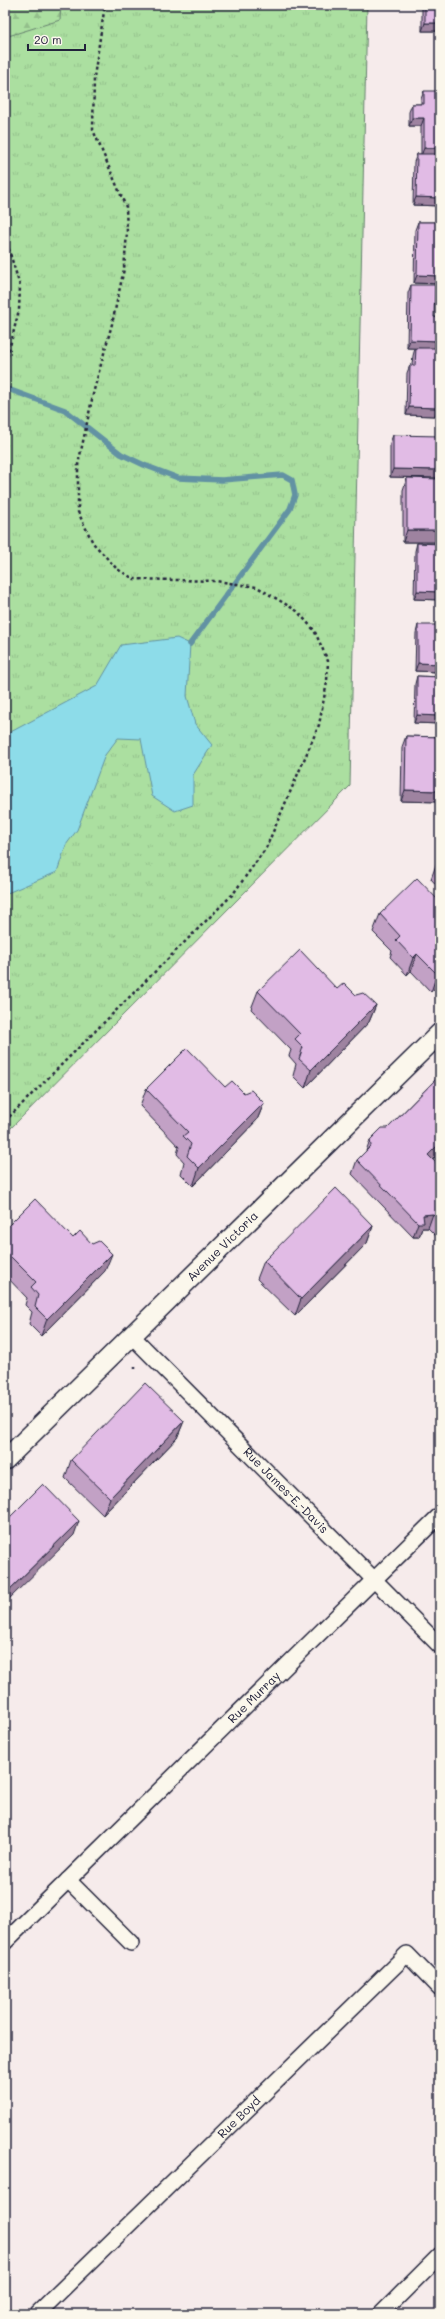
<svg xmlns="http://www.w3.org/2000/svg" width="445" height="2319" viewBox="0 0 445 2319" font-family="Mali,sans-serif">
<defs>
<pattern id="grass-tufts" width="24" height="20" patternUnits="userSpaceOnUse"><rect width="24" height="20" fill="#abdfa0"/><path d="M3 7l-1-3M5 7V3M7 7l1-3M15 17l-1-3M17 17v-4M19 17l1-3" fill="none" stroke="#93bf8b"/></pattern>
<pattern id="forest-firs" width="22" height="20" patternUnits="userSpaceOnUse"><rect width="22" height="20" fill="#abdfa0"/><path d="M5 1l3.5 6h-7zM16 11l3.5 6h-7z" fill="#93bf8b"/></pattern>
</defs>
<rect width="100%" height="100%" fill="#f6ebeb"/>
<filter id="ink" filterUnits="userSpaceOnUse"><feTurbulence type="fractalNoise" baseFrequency=".025" numOctaves="2"/><feDisplacementMap in="SourceGraphic" scale="8" xChannelSelector="R" yChannelSelector="G"/><feConvolveMatrix kernelMatrix="1 2 1 2 8 2 1 2 1" color-interpolation-filters="sRGB"/></filter>
<g filter="url(#ink)">
<!-- grass -->
<path fill="url(#grass-tufts)" stroke="#66806e" d="M5,5H367L350,786L5,1134Z"/>
<!-- forest -->
<path fill="url(#forest-firs)" stroke="#66806e" d="M5,5H61L60,20L5,37Z"/>
<!-- water -->
<path fill="#8ddce9" stroke="#6292a3" d="M177,638L190,644L187,696L195,724L212,745L193,775V805L175,811L152,796L141,739L118,738L105,755L77,830L66,845L57,872L5,894V735L97,686L121,645Z"/>
<g fill="none" stroke-linecap="round" stroke-linejoin="round">
<!-- stream -->
<path stroke="#6292a3" stroke-width="5.5" d="M5,388L65,410L121,454L144,465L178,478L222,480L283,475L292,480L295,495L290,509L190,644"/>
<!-- minor casing -->
<g stroke="#22223b" stroke-width="18">
<g id="minor">
<path id="s1" d="M132,1336L440,1646"/>
<path d="M68,1880L131,1943"/>
<path id="s2" d="M5,1942L440,1515"/>
<path id="s3" d="M37,2314L407,1954L440,1988"/>
<path d="M381,2314L440,2255"/>
</g>
</g>
<!-- tertiary casing -->
<g stroke="#22223b" stroke-width="22">
<g id="tertiary">
<path id="s4" d="M5,1460L440,1033"/>
</g>
</g>
<!-- path -->
<g stroke="#22223b" stroke-width="2.5" stroke-dasharray="3 3" stroke-linecap="butt">
<path d="M5,237L20,286L19,310L5,366"/>
<path d="M5,1121L233,894L266,848L319,725L327,682L328,661L314,630L297,611L257,587L216,581L134,579L117,569L93,543L78,512V465L94,390L112,324L124,269L127,233L126,207L93,130L94,77L105,5"/>
<path d="M135,1369V1367"/>
</g>
<!-- minor -->
<use href="#minor" stroke="#fbf7ec" stroke-width="15"/>
<!-- tertiary -->
<use href="#tertiary" stroke="#fbf7ec" stroke-width="19"/>
</g>
<!-- wall -->
<g fill="#c2a1c5" stroke="#22223b">
<rect x="422" y="5" width="18" height="26"/>
<path d="M424,91L440,206L413,205L414,162L417,154H421V126H409V112L412,104H421V99Z"/>
<path d="M418,222H440V284L414,283L415,230Z"/>
<path d="M411,285L434,317L440,318V369H439L438,408L435,416L406,415L407,373L410,365H412L413,356L415,348H407L408,293Z"/>
<path d="M393,435L440,470L437,478L390,477V443Z"/>
<path d="M407,478L436,542H403V490Z"/>
<path d="M417,543L440,544V600L414,599L415,551Z"/>
<path d="M418,625L438,672L415,671L416,633Z"/>
<path d="M417,676L440,677V724L414,723L415,684Z"/>
<path d="M406,736L440,737V800L439,802L401,801L402,747Z"/>
<path d="M440,859V889L431,879L437,862Z"/>
<path d="M440,902V983L431,992L411,971L407,975L390,957L392,951L373,932L380,914Z"/>
<path d="M337,989L356,995L376,1005L369,1022L305,1088L293,1076L296,1064L289,1056L291,1050L251,1009L258,991Z"/>
<path d="M440,1075V1152L433,1159L440,1167V1238H438L428,1228H422L419,1237H413L352,1174L357,1160L366,1151L370,1140L388,1128Z"/>
<path d="M225,1087L244,1093L264,1103L257,1120L193,1186L181,1174L184,1162L177,1154L179,1147L140,1106L146,1089Z"/>
<path d="M373,1226L367,1243L295,1316L257,1279L264,1261Z"/>
<path d="M5,1229L105,1271L41,1336L29,1324L32,1312L25,1305L27,1298L5,1275Z"/>
<path d="M184,1421L177,1438L103,1515L65,1478L71,1460Z"/>
</g>
<!-- shaded-wall -->
<g fill="#9e83a0" stroke="#22223b">
<path d="M425,23H440V31H422Z"/>
<path d="M412,118H424L421,126H409Z"/>
<path d="M424,148H440V156H421Z"/>
<path d="M416,197L440,198V206L413,205Z"/>
<path d="M417,275L440,276V284L414,283Z"/>
<path d="M410,340L440,341V349L407,348Z"/>
<path d="M439,361H440V369H436Z"/>
<path d="M409,407L438,408L435,416L406,415Z"/>
<path d="M393,469L440,470L437,478L390,477Z"/>
<path d="M407,530H440L436,542H403Z"/>
<path d="M417,591L440,592V600L414,599Z"/>
<path d="M418,663L440,664V668L438,672L415,671Z"/>
<path d="M417,715L440,716V724L414,723Z"/>
<path d="M405,790L440,791V800L439,802L401,801Z"/>
<path d="M417,954L411,971L407,975L413,958Z"/>
<path d="M440,972V983L431,992L437,974Z"/>
<path d="M376,1005L369,1022L305,1088L311,1070Z"/>
<path d="M264,1103L257,1120L193,1186L199,1168Z"/>
<path d="M440,1143V1152L423,1169L428,1155Z"/>
<path d="M433,1214L428,1228H422L419,1237H413L418,1223L423,1215Z"/>
<path d="M373,1226L367,1243L295,1316L301,1299Z"/>
<path d="M112,1254L105,1271L41,1336L47,1319Z"/>
<path d="M184,1421L177,1438L103,1515L110,1498Z"/>
<path d="M79,1521L74,1535L5,1603V1594Z"/>
</g>
<!-- building -->
<g fill="#e1bbe5" stroke="#22223b">
<rect x="425" y="5" width="15" height="18"/>
<path d="M424,91H440V148H424V118H412V104H424Z"/>
<path d="M417,154H440V198L416,197Z"/>
<path d="M418,222H440V276L417,275Z"/>
<path d="M411,285H435L434,317L440,318V341L410,340Z"/>
<path d="M416,348H440V361H439L438,408L409,407L410,365H415Z"/>
<path d="M393,435L440,436V470L393,469Z"/>
<path d="M407,478L440,479V530H407Z"/>
<path d="M417,543L440,544V592L417,591Z"/>
<path d="M418,625H440V664L418,663Z"/>
<path d="M417,676L440,677V716L417,715Z"/>
<path d="M406,736L440,737V791L405,790Z"/>
<path d="M440,859V865L437,862Z"/>
<path d="M417,878L440,902V972L437,974L417,954L413,958L396,940L400,936L380,914Z"/>
<path d="M300,950L337,989L344,983L356,995L363,993L376,1005L311,1070L299,1059L303,1047L295,1039L300,1034L258,991Z"/>
<path d="M187,1048L225,1087L232,1081L244,1093L251,1090L264,1103L199,1168L187,1156L191,1144L183,1136L188,1132L146,1089Z"/>
<path d="M440,1075V1143L428,1155L440,1167V1221L433,1214L423,1215L424,1223H418L357,1160L371,1146L370,1140L382,1128H388Z"/>
<path d="M336,1188L373,1226L301,1299L264,1261Z"/>
<path d="M35,1199L73,1238L80,1231L92,1244L99,1241L112,1254L47,1319L35,1307L38,1295L31,1287L36,1282L5,1251V1229Z"/>
<path d="M145,1383L184,1421L110,1498L71,1460Z"/>
<path d="M43,1484L79,1521L5,1594V1522Z"/>
</g>
</g>
<g text-anchor="middle" stroke-width="3" stroke-linejoin="round" paint-order="stroke">
<!-- street labels -->
<g font-size="12" fill="#22223b" stroke="#fbf7ec">
<text dy="4" stroke="none"><textPath href="#s4" startOffset="305">Avenue Victoria</textPath></text>
<text dy="4" stroke="none"><textPath href="#s1" startOffset="218">Rue James-E.-Davis</textPath></text>
<text dy="4" stroke="none"><textPath href="#s2" startOffset="349">Rue Murray</textPath></text>
<text dy="4" stroke="none"><textPath href="#s3" startOffset="282">Rue Boyd</textPath></text>
</g>
</g>
<!-- margin -->
<rect width="445" height="2319" fill="none" stroke="#fbf7ec" stroke-width="20"/>
<rect x="10" y="10" width="425" height="2299" fill="none" stroke="#22223b" stroke-width="1.5" filter="url(#ink)"/>
<!-- scale -->
<path d="M28 44v6h57v-6" fill="none" stroke="#22223b" stroke-width="2"/>
<text x="34" y="44" font-size="12" fill="#22223b" stroke="#fbf7ec" stroke-width="3" paint-order="stroke">20 m</text>
</svg>
